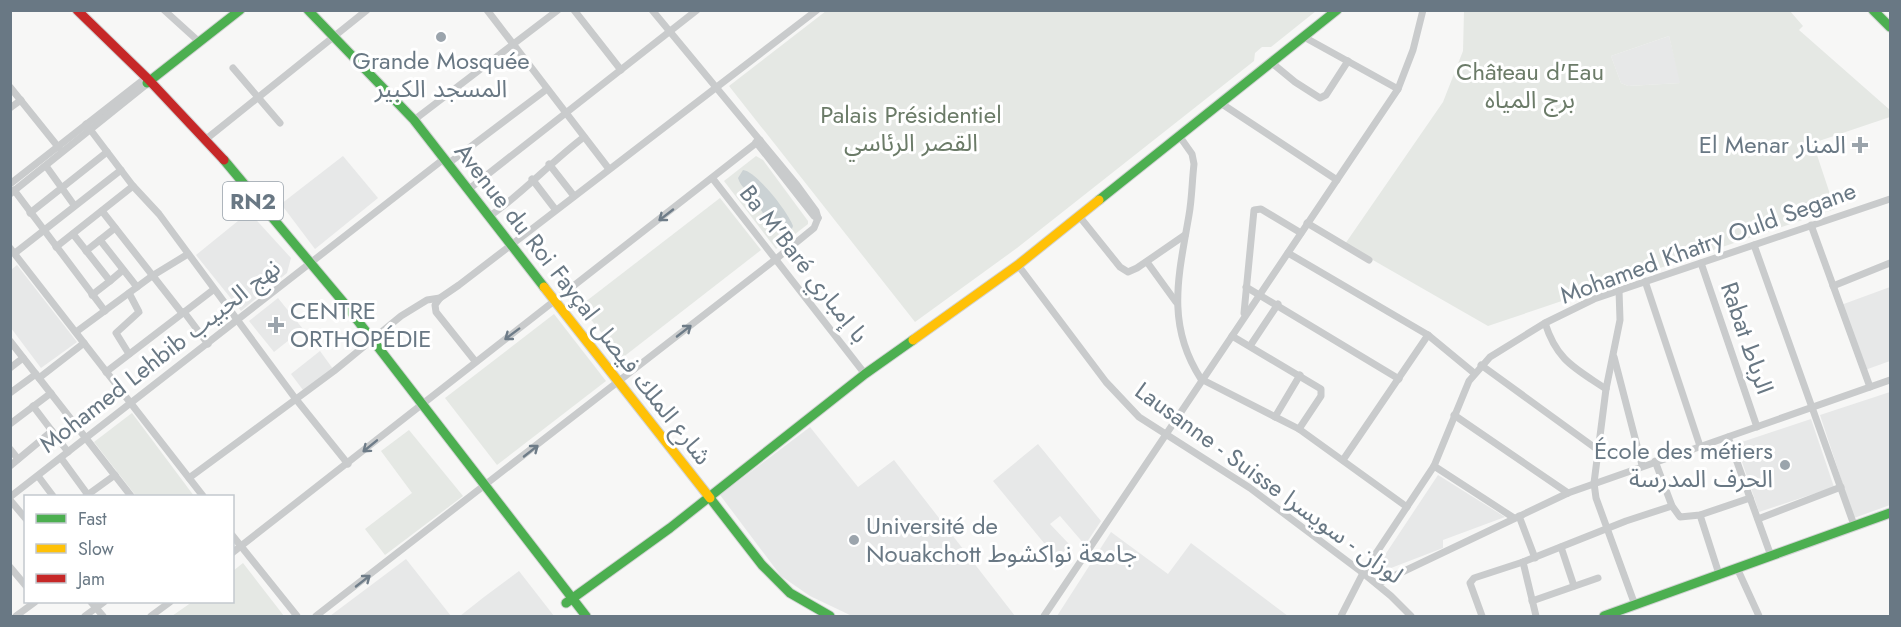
<svg xmlns="http://www.w3.org/2000/svg" width="1901" height="627" viewBox="0 0 1901 627" font-family="Jost,'Noto Sans Arabic',sans-serif">
<rect width="100%" height="100%" fill="#f7f7f6"/>
<!-- built -->
<g fill="#e7e8e8">
<path d="M1669,36L1681,83L1628,86L1621,83L1611,56Z"/>
<path d="M343,156L378,198L315,249L281,204Z"/>
<path d="M249,212L291,258L287,273L241,311L196,255Z"/>
<path d="M17,265L77,342L41,368L11,328V270Z"/>
<path d="M1890,287V361L1865,370L1841,305Z"/>
<path d="M278,298L303,329L274,352L249,321Z"/>
<path d="M320,351L333,369L303,390L291,374Z"/>
<path d="M1890,392V505L1854,518L1820,415Z"/>
<path d="M1811,419L1834,487L1759,512L1736,444Z"/>
<path d="M810,427L858,487L894,460L1015,616H852L810,596L781,576L720,495Z"/>
<path d="M1038,444L1101,521L1085,545L1060,516L1050,524L1069,544L1058,560L993,481Z"/>
<path d="M1438,475L1505,517L1443,540V548L1378,573L1375,570Z"/>
<path d="M1111,532L1168,574L1191,543L1288,616H1057Z"/>
<path d="M406,559L451,616H330Z"/>
<path d="M519,571L554,616H460L484,597Z"/>
</g>
<!-- green -->
<g fill="#e5e8e4" fill-rule="evenodd">
<path d="M826,11V10L1316,11L1271,47H1262L1255,53L1254,61L1017,248L915,322L729,86Z"/>
<path d="M1464,11H1790L1803,26L1799,30L1890,110V117L1813,143L1835,209L1488,326L1345,244L1443,102L1463,51ZM1669,36L1680,83L1628,86L1621,83L1611,56Z"/>
<path d="M756,156L763,160L808,221V224L776,249L724,181Z"/>
<path d="M720,198L761,250L622,358L580,306Z"/>
<path d="M554,314L606,381L497,465L445,398Z"/>
<path d="M132,413L194,496H136L94,442Z"/>
<path d="M409,430L463,496L385,555L365,529L412,493L381,451Z"/>
<path d="M243,563L284,616H172L192,602H232L233,571Z"/>
</g>
<!-- water -->
<path fill="#cbd2d4" d="M743,170C756,171 789,213 793,226L790,234H781C768,224 761,209 752,196C747,189 741,188 738,178Z"/>
<g fill="none" stroke-linecap="round" stroke-linejoin="round">
<!-- fast casing -->
<g stroke="#d2d3d4" stroke-width="11">
<g id="fast">
<path d="M308,10L414,120L544,287"/>
<path d="M1873,10L1890,27"/>
<path d="M147,83L240,10"/>
<path d="M224,160L344,303L586,616"/>
<path d="M1099,200L1337,10"/>
<path d="M710,498L762,565L790,593L830,616"/>
<path d="M566,603L670,528L865,374L913,340"/>
<path d="M1604,616L1890,513"/>
</g>
</g>
<!-- slow casing -->
<g stroke="#d2d3d4" stroke-width="11">
<g id="slow">
<path d="M544,287L710,498"/>
<path d="M913,340L1018,265L1099,200"/>
</g>
</g>
<!-- jam casing -->
<g stroke="#d2d3d4" stroke-width="11">
<path id="jam" d="M77,10L148,79L224,160"/>
</g>
<!-- street -->
<g stroke="#c9cbcc" stroke-width="7">
<path d="M164,10L196,39"/>
<path d="M487,10L609,169"/>
<path d="M574,10L621,70"/>
<path d="M652,10L797,185L816,211L818,218"/>
<path d="M1304,37L1398,89"/>
<path d="M1272,63L1295,82L1320,98L1326,95L1348,61"/>
<path d="M233,68L280,123"/>
<path d="M10,87L59,148"/>
<path d="M1222,104L1337,180"/>
<path d="M10,108L21,100"/>
<path d="M414,120L558,10"/>
<path d="M86,124L133,186L159,214L295,398L348,464"/>
<path d="M1180,137L1192,154L1194,164C1192,181 1192,198 1189,215C1179,274 1165,324 1201,379L1299,429L1407,507"/>
<path d="M205,140L367,10"/>
<path d="M756,142L814,216L818,218"/>
<path d="M449,163L547,89"/>
<path d="M549,164L574,196"/>
<path d="M46,166L74,205"/>
<path d="M532,179L555,209"/>
<path d="M713,179L865,374"/>
<path d="M10,184L143,80"/>
<path d="M469,189L697,10"/>
<path d="M14,190L105,311"/>
<path d="M10,194L147,84"/>
<path d="M102,211L182,313"/>
<path d="M30,213L107,152"/>
<path d="M490,216C523,193 551,162 584,137"/>
<path d="M1079,216L1120,267L1128,272L1137,268L1185,235"/>
<path d="M1307,223L1369,260"/>
<path d="M1811,225L1870,387"/>
<path d="M73,234L110,281L92,295"/>
<path d="M100,240L137,287"/>
<path d="M1754,245L1854,525"/>
<path d="M56,247L133,186"/>
<path d="M10,248L203,496"/>
<path d="M86,251L115,228"/>
<path d="M15,253L121,170"/>
<path d="M1288,253L1428,335L1474,373"/>
<path d="M1147,262L1176,302"/>
<path d="M1701,263L1757,427"/>
<path d="M1018,265L1106,382L1139,417L1250,488L1363,573L1391,596L1411,616"/>
<path d="M110,281L123,270"/>
<path d="M1645,281L1700,446"/>
<path d="M1833,286L1890,263"/>
<path d="M1246,287L1399,379"/>
<path d="M1619,290L1620,320L1606,389L1594,483L1596,498L1635,605"/>
<path d="M129,293L139,312L116,333L129,354"/>
<path d="M440,298L435,305L436,312L475,361"/>
<path d="M184,312L208,344"/>
<path d="M1244,313L1254,210L1261,209L1301,233"/>
<path d="M1545,323C1557,361 1575,368 1606,389"/>
<path d="M76,332L152,276L188,254"/>
<path d="M1232,336L1321,389V396L1299,429"/>
<path d="M10,341L131,496"/>
<path d="M1250,346L1278,304"/>
<path d="M1614,357L1642,465"/>
<path d="M1481,365L1598,450"/>
<path d="M10,368L23,358"/>
<path d="M106,372L213,290"/>
<path d="M39,378L84,343"/>
<path d="M10,393L36,374"/>
<path d="M33,406L68,452"/>
<path d="M1454,415L1568,493"/>
<path d="M1275,417L1300,375"/>
<path d="M10,424L51,393"/>
<path d="M1728,437L1771,556"/>
<path d="M10,449L18,459"/>
<path d="M61,458L88,495"/>
<path d="M1343,460L1428,335"/>
<path d="M1655,461L1672,506L1680,517L1700,515L1750,498"/>
<path d="M10,466L52,431"/>
<path d="M1434,466L1514,518"/>
<path d="M38,476L53,496"/>
<path d="M189,478L334,371L401,316L427,300L440,298L459,285L817,10"/>
<path d="M86,496L115,475"/>
<path d="M10,497L445,158"/>
<path d="M10,500L26,519"/>
<path d="M1700,515L1719,574"/>
<path d="M1519,516L1535,558"/>
<path d="M1758,519L1841,487"/>
<path d="M232,535L297,616"/>
<path d="M1561,547L1574,586"/>
<path d="M232,553L760,140"/>
<path d="M1523,562L1536,616"/>
<path d="M10,567L26,586"/>
<path d="M1737,568L1759,616"/>
<path d="M1377,584L1568,493L1890,380"/>
<path d="M1532,601L1598,578"/>
<path d="M91,602L103,616"/>
<path d="M16,616L35,602"/>
<path d="M85,616L104,602"/>
<path d="M151,616L170,602"/>
<path d="M316,616L776,259L814,228L818,218"/>
<path d="M1044,616L1398,89L1413,50L1423,10"/>
<path d="M1341,616L1363,573L1434,466L1469,381L1490,357L1545,323L1594,299L1890,199"/>
<path d="M1482,616L1470,583L1474,578L1523,562L1626,521L1672,506"/>
</g>
<!-- fast -->
<use href="#fast" stroke="#4caf50" stroke-width="9"/>
<!-- slow -->
<use href="#slow" stroke="#ffc107" stroke-width="9"/>
<!-- jam -->
<use href="#jam" stroke="#c62828" stroke-width="9"/>
</g>
<!-- one-way arrows -->
<defs><path id="oneway-shaft" d="M-6 0H5M1.5-3L5.5 0L1.5 3" fill="none" stroke-width="1.6" stroke-linecap="round" stroke-linejoin="round" transform="scale(1.5)"/></defs>
<g stroke="#6e7c88">
<use href="#oneway-shaft" transform="translate(666 215) rotate(142)"/>
<use href="#oneway-shaft" transform="translate(684 331) rotate(-38)"/>
<use href="#oneway-shaft" transform="translate(512 334) rotate(143)"/>
<use href="#oneway-shaft" transform="translate(370 446) rotate(141)"/>
<use href="#oneway-shaft" transform="translate(531 451) rotate(-38)"/>
<use href="#oneway-shaft" transform="translate(363 581) rotate(-38)"/>
</g>
<!-- markers -->
<g fill="#9ba4ac" stroke="#fff" stroke-width="2">
<circle cx="441" cy="37" r="6"/>
<path d="M1857 136h6v6h6v6h-6v6h-6v-6h-6v-6h6z"/>
<path d="M273 316h6v6h6v6h-6v6h-6v-6h-6v-6h6z"/>
<circle cx="1785" cy="465" r="6"/>
<circle cx="854" cy="540" r="6"/>
</g>
<g text-anchor="middle" stroke-width="6" stroke-linejoin="round" paint-order="stroke">
<!-- shield labels -->
<rect fill="#fff" stroke="#96a0a9" stroke-width="1.5" x="223" y="182" width="60" height="38" rx="4.5"/>
<g font-size="22" font-weight="bold" fill="#697884">
<text x="253" y="209">RN2</text>
</g>
<!-- poi labels -->
<g font-size="24" fill="#697884" stroke="#fff" text-anchor="end">
<text x="441" y="69" text-anchor="middle">Grande Mosquée<tspan x="441" dy="28">المسجد الكبير</tspan></text>
<text x="1846" y="153">El Menar المنار</text>
<text x="290" y="319" text-anchor="start">CENTRE<tspan x="290" dy="28">ORTHOPÉDIE</tspan></text>
<text x="1773" y="459">École des métiers<tspan x="1773" dy="28">الحرف المدرسة</tspan></text>
<text x="866" y="534" text-anchor="start">Université de<tspan x="866" dy="28">Nouakchott جامعة نواكشوط</tspan></text>
</g>
<!-- park labels -->
<g font-size="24" fill="#6b7b68" stroke="#fff">
<text x="1530" y="80">Château d'Eau<tspan x="1530" dy="28">برج المياه</tspan></text>
<text x="911" y="123">Palais Présidentiel<tspan x="911" dy="28">القصر الرئاسي</tspan></text>
</g>
<!-- street labels -->
<g font-size="24" fill="#697884" stroke="#fff">
<text transform="translate(1708 243) rotate(-20)" y="8">Mohamed Khatry Ould Segane</text>
<text transform="translate(804 264) rotate(52)" y="8">Ba M'Baré با إمباري</text>
<text transform="translate(583 304) rotate(52)" y="8">Avenue du Roi Fayçal شارع الملك فيصل</text>
<text transform="translate(1747 338) rotate(71)" y="8">Rabat الرباط</text>
<text transform="translate(160 356) rotate(-38)" y="8">Mohamed Lehbib نهج الحبيب</text>
<text transform="translate(1269 483) rotate(36)" y="8">Lausanne - Suisse لوزان - سويسرا</text>
</g>
</g>
<!-- border -->
<rect width="1901" height="627" fill="none" stroke="#697884" stroke-width="24"/>
<!-- legend -->
<rect x="24" y="495" width="210" height="108" fill="#ffffff" stroke="#c3c9ce" stroke-width="1.5"/>
<rect x="36" y="514" width="30" height="9" fill="#4caf50" stroke="#c3c9ce" stroke-width="1.5"/>
<text x="78" y="525" font-size="18" fill="#697884">Fast</text>
<rect x="36" y="544" width="30" height="9" fill="#ffc107" stroke="#c3c9ce" stroke-width="1.5"/>
<text x="78" y="555" font-size="18" fill="#697884">Slow</text>
<rect x="36" y="574" width="30" height="9" fill="#c62828" stroke="#c3c9ce" stroke-width="1.5"/>
<text x="78" y="585" font-size="18" fill="#697884">Jam</text>
</svg>
